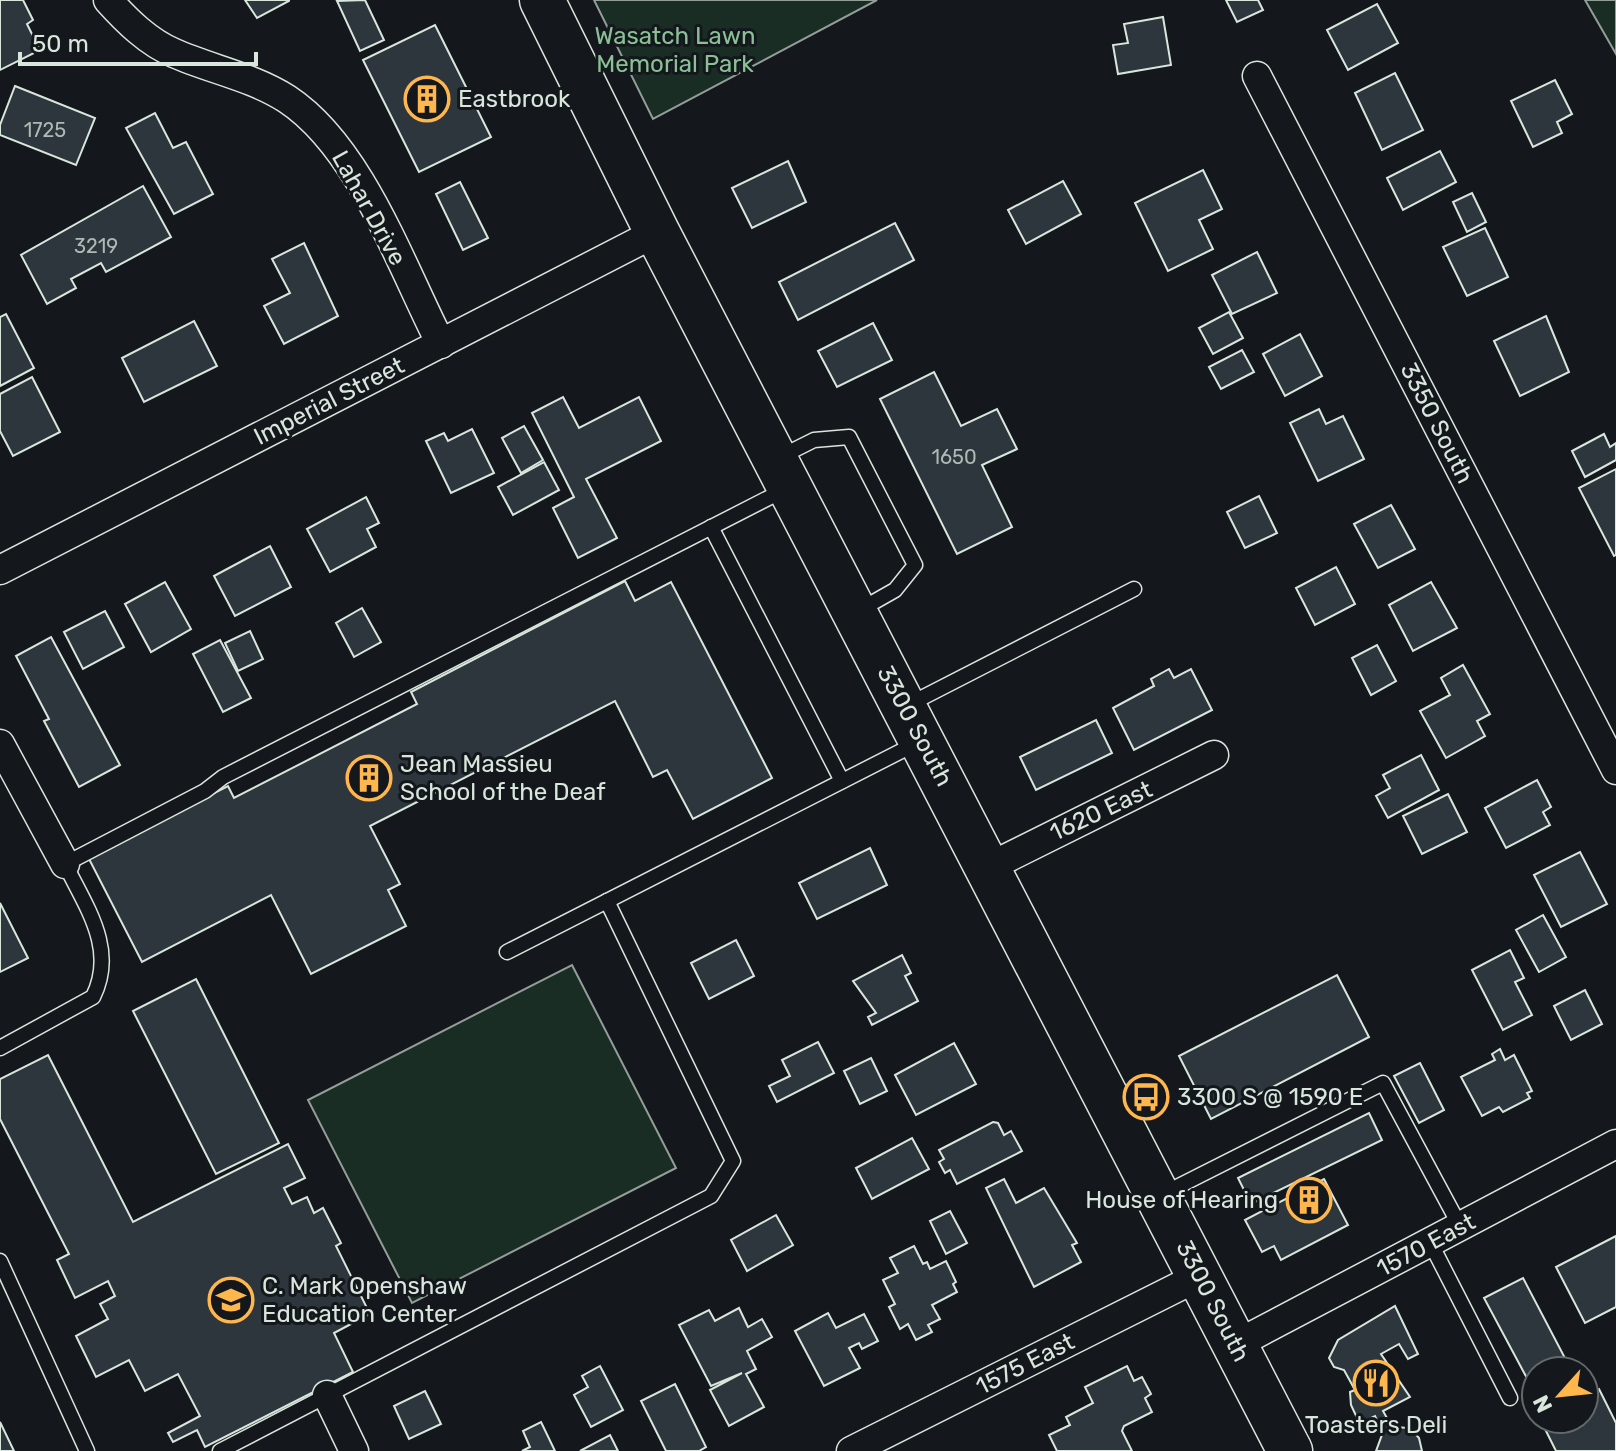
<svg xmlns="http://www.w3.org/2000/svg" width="1616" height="1451" viewBox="0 0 1616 1451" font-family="Rubik,sans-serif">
<rect width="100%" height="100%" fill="#14181c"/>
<!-- green -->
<g fill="#1a2d24" stroke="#939e99" stroke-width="2">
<path d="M594,0H877L653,119Z"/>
<path d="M1585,0H1616V54Z"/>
<path d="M572,965L676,1168L412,1303L308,1100Z"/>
</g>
<!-- building -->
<g fill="#2c363c" stroke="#d8e6dc" stroke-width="2">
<path d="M0,0H23L33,20L27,24L40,50L0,70Z"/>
<path d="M245,0H289V1L257,18Z"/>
<path d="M365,0L384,40L360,51L337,1Z"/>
<path d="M1226,0H1258L1263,10L1237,22Z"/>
<path d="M1377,4L1398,43L1348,70L1327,30Z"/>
<path d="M1163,17L1171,65L1118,74L1113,45L1128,43L1124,24Z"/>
<path d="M435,25L491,137L419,172L363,60Z"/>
<path d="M1395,73L1423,130L1382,150L1355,93Z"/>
<path d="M1555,80L1572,114L1557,122L1562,133L1533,147L1511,101Z"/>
<path d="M15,86L95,118L76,165L0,135V125Z"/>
<path d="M155,113L173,148L186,142L213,194L174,214L126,128Z"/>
<path d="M1440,151L1456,182L1403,210L1387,178Z"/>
<path d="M788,161L806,202L752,228L732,188Z"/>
<path d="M1203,170L1222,209L1199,220L1213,249L1168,271L1135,203Z"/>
<path d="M1063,181L1081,214L1026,244L1008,210Z"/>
<path d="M460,182L488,238L463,250L436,194Z"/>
<path d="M143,186L171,237L106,272L101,263L71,279L76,288L47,304L21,255Z"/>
<path d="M1472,193L1486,222L1467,232L1453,202Z"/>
<path d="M895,223L914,260L798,320L779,282Z"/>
<path d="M1485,228L1508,277L1467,296L1443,247Z"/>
<path d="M304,243L338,316L284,344L264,306L290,293L272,259Z"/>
<path d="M1257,252L1277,293L1232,314L1212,275Z"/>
<path d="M1229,312L1243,338L1213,354L1199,328Z"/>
<path d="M6,314L34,368L0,386V317Z"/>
<path d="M1546,316L1569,372L1520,396L1494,341Z"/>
<path d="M194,321L217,366L144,402L122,358Z"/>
<path d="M873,323L892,360L837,387L818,351Z"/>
<path d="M1300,334L1322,376L1285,396L1263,354Z"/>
<path d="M1242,350L1254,372L1221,389L1209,367Z"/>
<path d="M934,372L961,426L997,409L1017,449L982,465L1012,527L957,554L880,399Z"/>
<path d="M32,377L60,432L13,456L0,431V394Z"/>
<path d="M563,397L579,428L639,397L661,441L586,479L617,538L578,558L553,508L574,497L532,413Z"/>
<path d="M1319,409L1326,424L1343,416L1364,459L1318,481L1290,423Z"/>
<path d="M524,426L543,460L521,473L502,438Z"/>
<path d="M472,429L494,473L451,493L426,441L444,433L448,441Z"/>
<path d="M1604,434L1610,447L1616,443V460L1585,477L1572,451Z"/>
<path d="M544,462L559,490L513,515L498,487Z"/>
<path d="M1616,469V555L1614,556L1579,488Z"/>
<path d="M1259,496L1277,533L1245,548L1227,512Z"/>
<path d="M366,497L379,523L367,529L376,547L330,572L307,529Z"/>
<path d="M1391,505L1415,549L1378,568L1354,524Z"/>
<path d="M270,546L291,587L235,616L214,576Z"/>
<path d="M1336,567L1355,604L1315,625L1296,588Z"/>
<path d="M625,581L635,601L671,582L772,778L693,819L667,770L653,777L615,701L370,826L400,884L388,890L406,926L311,974L271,895L142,962L88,857L228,786L234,798L417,704L411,692Z"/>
<path d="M165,582L191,629L151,652L125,604Z"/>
<path d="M1431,582L1457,628L1413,651L1389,605Z"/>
<path d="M362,608L381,642L354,657L336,623Z"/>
<path d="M105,611L124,647L83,669L64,632Z"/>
<path d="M250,631L263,659L238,671L225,643Z"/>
<path d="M51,637L120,765L79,787L44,721L49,719L16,656Z"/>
<path d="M220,640L251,698L223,712L193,654Z"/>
<path d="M1377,645L1396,681L1371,695L1352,658Z"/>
<path d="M1463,665L1490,714L1477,721L1485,736L1446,758L1420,711L1450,695L1441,678Z"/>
<path d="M1169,669L1174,678L1191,669L1212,710L1134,750L1113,708L1154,686L1151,679Z"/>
<path d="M1096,720L1112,753L1036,790L1020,757Z"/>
<path d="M1421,755L1439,790L1388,818L1376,796L1390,788L1383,775Z"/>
<path d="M1537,780L1551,807L1543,812L1550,825L1506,848L1485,808Z"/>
<path d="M1448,794L1467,832L1422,854L1403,816Z"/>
<path d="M870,848L887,885L817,919L799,883Z"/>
<path d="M1580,852L1607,904L1561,927L1534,875Z"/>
<path d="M0,903L28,958L0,972Z"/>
<path d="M1543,915L1566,957L1539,972L1516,930Z"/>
<path d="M736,940L754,976L709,999L691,963Z"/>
<path d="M1510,950L1524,978L1515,982L1532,1015L1503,1030L1472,970Z"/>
<path d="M902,955L911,973L905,976L918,1001L872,1025L868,1017L876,1013L853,981Z"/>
<path d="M1337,975L1369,1037L1211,1119L1179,1056Z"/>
<path d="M196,979L279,1143L216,1174L133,1011Z"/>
<path d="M1585,990L1602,1024L1571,1040L1554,1006Z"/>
<path d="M818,1042L834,1073L777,1102L769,1086L790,1076L782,1060Z"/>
<path d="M954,1043L976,1084L916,1115L895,1075Z"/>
<path d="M1500,1049L1505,1060L1514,1055L1532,1091L1527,1093L1530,1098L1503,1112L1499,1107L1482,1116L1461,1077L1495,1060L1492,1054Z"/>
<path d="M48,1055L133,1222L288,1144L305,1178L284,1188L292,1204L307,1197L314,1213L323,1208L341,1243L336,1246L370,1314L334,1333L353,1372L205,1447L197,1430L173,1442L168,1433L200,1416L178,1374L145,1391L129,1360L96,1377L76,1336L108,1319L100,1304L115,1296L108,1281L75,1298L57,1260L69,1254L0,1119V1079Z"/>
<path d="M871,1058L887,1091L860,1104L844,1071Z"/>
<path d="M1420,1063L1444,1110L1419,1123L1394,1076Z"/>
<path d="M1369,1113L1382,1140L1251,1204L1238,1178Z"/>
<path d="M993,1122L998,1123L1004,1135L1011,1131L1022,1151L957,1184L950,1170L945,1173L939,1162L944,1159L939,1150Z"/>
<path d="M912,1138L929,1169L872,1199L856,1168Z"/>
<path d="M1004,1179L1016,1203L1044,1188L1077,1243L1072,1245L1081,1262L1034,1287L986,1188Z"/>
<path d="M1324,1179L1348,1225L1281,1260L1274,1246L1262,1252L1245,1220Z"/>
<path d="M950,1211L967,1243L946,1254L930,1221Z"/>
<path d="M776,1215L793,1245L747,1271L731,1240Z"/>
<path d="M1616,1236V1307L1585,1323L1556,1267Z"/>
<path d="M914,1246L923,1264L927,1262L930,1269L946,1261L956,1282L953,1284L957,1292L932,1305L940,1319L928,1325L932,1332L916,1340L908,1324L900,1329L889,1307L895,1304L883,1280L898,1273L890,1258Z"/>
<path d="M1523,1278L1566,1360L1546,1371H1536V1376L1528,1380L1484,1298Z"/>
<path d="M1395,1306L1418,1354L1408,1359L1399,1344L1381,1354L1410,1397L1383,1411L1392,1427L1410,1428L1419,1438L1422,1451H1376L1383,1432L1375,1416L1365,1421L1358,1420L1351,1405L1350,1392L1355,1390L1344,1370L1334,1367L1329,1358L1338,1340Z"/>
<path d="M739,1308L748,1327L762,1319L772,1337L747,1351L756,1369L746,1374L764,1407L729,1426L710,1390L742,1373L711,1386L679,1325L709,1310L715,1321Z"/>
<path d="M828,1313L836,1328L864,1314L878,1341L862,1349L859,1343L849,1348L860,1368L824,1386L795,1331Z"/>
<path d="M600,1366L623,1410L591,1427L574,1395L588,1387L582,1376Z"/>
<path d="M1127,1366L1134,1381L1142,1377L1151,1394L1145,1398L1152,1412L1124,1426L1122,1431L1132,1451H1057L1049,1435L1070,1425L1066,1417L1093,1403L1085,1387Z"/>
<path d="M675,1384L706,1447L699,1451H666L641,1401Z"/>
<path d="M1599,1389L1616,1423V1451H1556L1540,1419H1584V1397Z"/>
<path d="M425,1391L441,1424L409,1439L394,1406Z"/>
<path d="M0,1422L14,1451H0Z"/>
<path d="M541,1422L555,1451H522L530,1447L523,1431Z"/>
<path d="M610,1435L618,1451H580Z"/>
</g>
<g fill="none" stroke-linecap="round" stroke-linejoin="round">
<!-- lane casing -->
<g stroke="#d8e6dc" stroke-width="17">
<g id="lane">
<path d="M780,457L814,440L849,437L915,565L895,590L858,611"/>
<path d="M711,527L842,781"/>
<path d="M906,706L1134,589"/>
<path d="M507,952L919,742"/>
<path d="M0,1048L93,997C117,949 86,907 65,864L205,791L223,777L784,490"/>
<path d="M1163,1194L1383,1083L1460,1226"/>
<path d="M1430,1242L1510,1398"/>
<path d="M0,1261L87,1451"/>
<path d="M220,1451L711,1196L733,1161L607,901"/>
</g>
</g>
<!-- street casing -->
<g stroke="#d8e6dc" stroke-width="31">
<g id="street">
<path d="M108,0C127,21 148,42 174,53C210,69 253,77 287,99C360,147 401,266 441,344"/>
<path d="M1257,76L1616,770"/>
<path d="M0,570L657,232"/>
<path d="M0,744L65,864"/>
<path d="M989,867L1214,755"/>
<path d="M1235,1345L1616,1144"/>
<path d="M327,1395L354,1451"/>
<path d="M851,1451L1200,1276"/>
</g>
</g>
<!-- primary casing -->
<g stroke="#d8e6dc" stroke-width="47">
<path id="primary" d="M542,0L657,232L1290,1451"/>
</g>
<!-- lane -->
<use href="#lane" stroke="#14181c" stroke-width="14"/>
<!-- street -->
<use href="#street" stroke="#14181c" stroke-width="28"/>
<!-- primary -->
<use href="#primary" stroke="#14181c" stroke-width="44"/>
</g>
<!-- icons -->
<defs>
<g id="building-ring" transform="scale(2.3)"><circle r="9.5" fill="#14181c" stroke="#ffb74d" stroke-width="1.5"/><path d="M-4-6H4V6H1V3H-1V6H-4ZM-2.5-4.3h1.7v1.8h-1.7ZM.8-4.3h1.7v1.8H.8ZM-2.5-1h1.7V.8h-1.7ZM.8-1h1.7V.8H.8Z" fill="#ffb74d"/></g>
<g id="bus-ring" transform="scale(2.3)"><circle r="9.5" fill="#14181c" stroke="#ffb74d" stroke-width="1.5"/><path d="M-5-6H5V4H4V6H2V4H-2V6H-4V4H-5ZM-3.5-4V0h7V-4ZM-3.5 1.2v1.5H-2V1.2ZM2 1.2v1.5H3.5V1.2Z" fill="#ffb74d"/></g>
<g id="school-ring" transform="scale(2.3)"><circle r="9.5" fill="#14181c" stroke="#ffb74d" stroke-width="1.5"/><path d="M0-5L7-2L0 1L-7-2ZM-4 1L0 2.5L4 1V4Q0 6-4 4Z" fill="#ffb74d"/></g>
<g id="restaurant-ring" transform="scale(2.3)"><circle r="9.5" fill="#14181c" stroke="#ffb74d" stroke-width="1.5"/><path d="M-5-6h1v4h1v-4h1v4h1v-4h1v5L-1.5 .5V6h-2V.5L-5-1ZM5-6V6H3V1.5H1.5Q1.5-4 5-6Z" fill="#ffb74d"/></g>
</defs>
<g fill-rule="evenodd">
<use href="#building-ring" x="427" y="99"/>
<use href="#building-ring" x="369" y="778"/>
<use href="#bus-ring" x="1146" y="1097"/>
<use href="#building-ring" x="1309" y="1200"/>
<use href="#school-ring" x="231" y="1300"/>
<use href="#restaurant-ring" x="1376" y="1383"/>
</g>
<g text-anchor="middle" stroke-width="6" stroke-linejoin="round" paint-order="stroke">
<!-- number labels -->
<g font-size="20" fill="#adbab4">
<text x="45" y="137">1725</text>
<text x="96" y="253">3219</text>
<text x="954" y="464">1650</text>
</g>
<!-- park labels -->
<g font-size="24" fill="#8ac095" stroke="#14181c">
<text x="675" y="44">Wasatch Lawn<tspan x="675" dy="28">Memorial Park</tspan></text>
</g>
<!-- poi labels -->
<g font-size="24" fill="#d8e6dc" stroke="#14181c" text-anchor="start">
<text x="458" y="107">Eastbrook</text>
<text x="400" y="772">Jean Massieu<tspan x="400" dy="28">School of the Deaf</tspan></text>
<text x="1177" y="1105">3300 S @ 1590 E</text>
<text x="1278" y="1208" text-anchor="end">House of Hearing</text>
<text x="262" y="1294">C. Mark Openshaw<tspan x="262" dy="28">Education Center</tspan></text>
<text x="1376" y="1433" text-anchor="middle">Toasters Deli</text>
</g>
<!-- street labels -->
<g font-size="24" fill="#d8e6dc" stroke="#14181c">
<text transform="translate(369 208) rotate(61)" y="8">Lahar Drive</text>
<text transform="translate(329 401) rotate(-27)" y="8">Imperial Street</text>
<text transform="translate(1437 423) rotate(63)" y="8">3350 South</text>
<text transform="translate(915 726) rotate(62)" y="8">3300 South</text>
<text transform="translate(1101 811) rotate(-25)" y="8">1620 East</text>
<text transform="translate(1426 1245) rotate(-28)" y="8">1570 East</text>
<text transform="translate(1213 1301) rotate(63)" y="8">3300 South</text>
<text transform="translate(1025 1364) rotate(-27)" y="8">1575 East</text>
</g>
</g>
<!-- north arrow -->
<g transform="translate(1560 1395) rotate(243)"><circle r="38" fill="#14181c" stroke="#626a69" stroke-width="2"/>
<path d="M0-6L14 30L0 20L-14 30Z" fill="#ffb74d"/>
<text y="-12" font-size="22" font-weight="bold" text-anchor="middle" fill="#d8e6dc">N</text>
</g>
<!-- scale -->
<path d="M20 52v12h236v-12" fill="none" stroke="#d8e6dc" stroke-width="4"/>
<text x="32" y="52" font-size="24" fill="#d8e6dc" stroke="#14181c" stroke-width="6" paint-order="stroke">50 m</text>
</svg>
